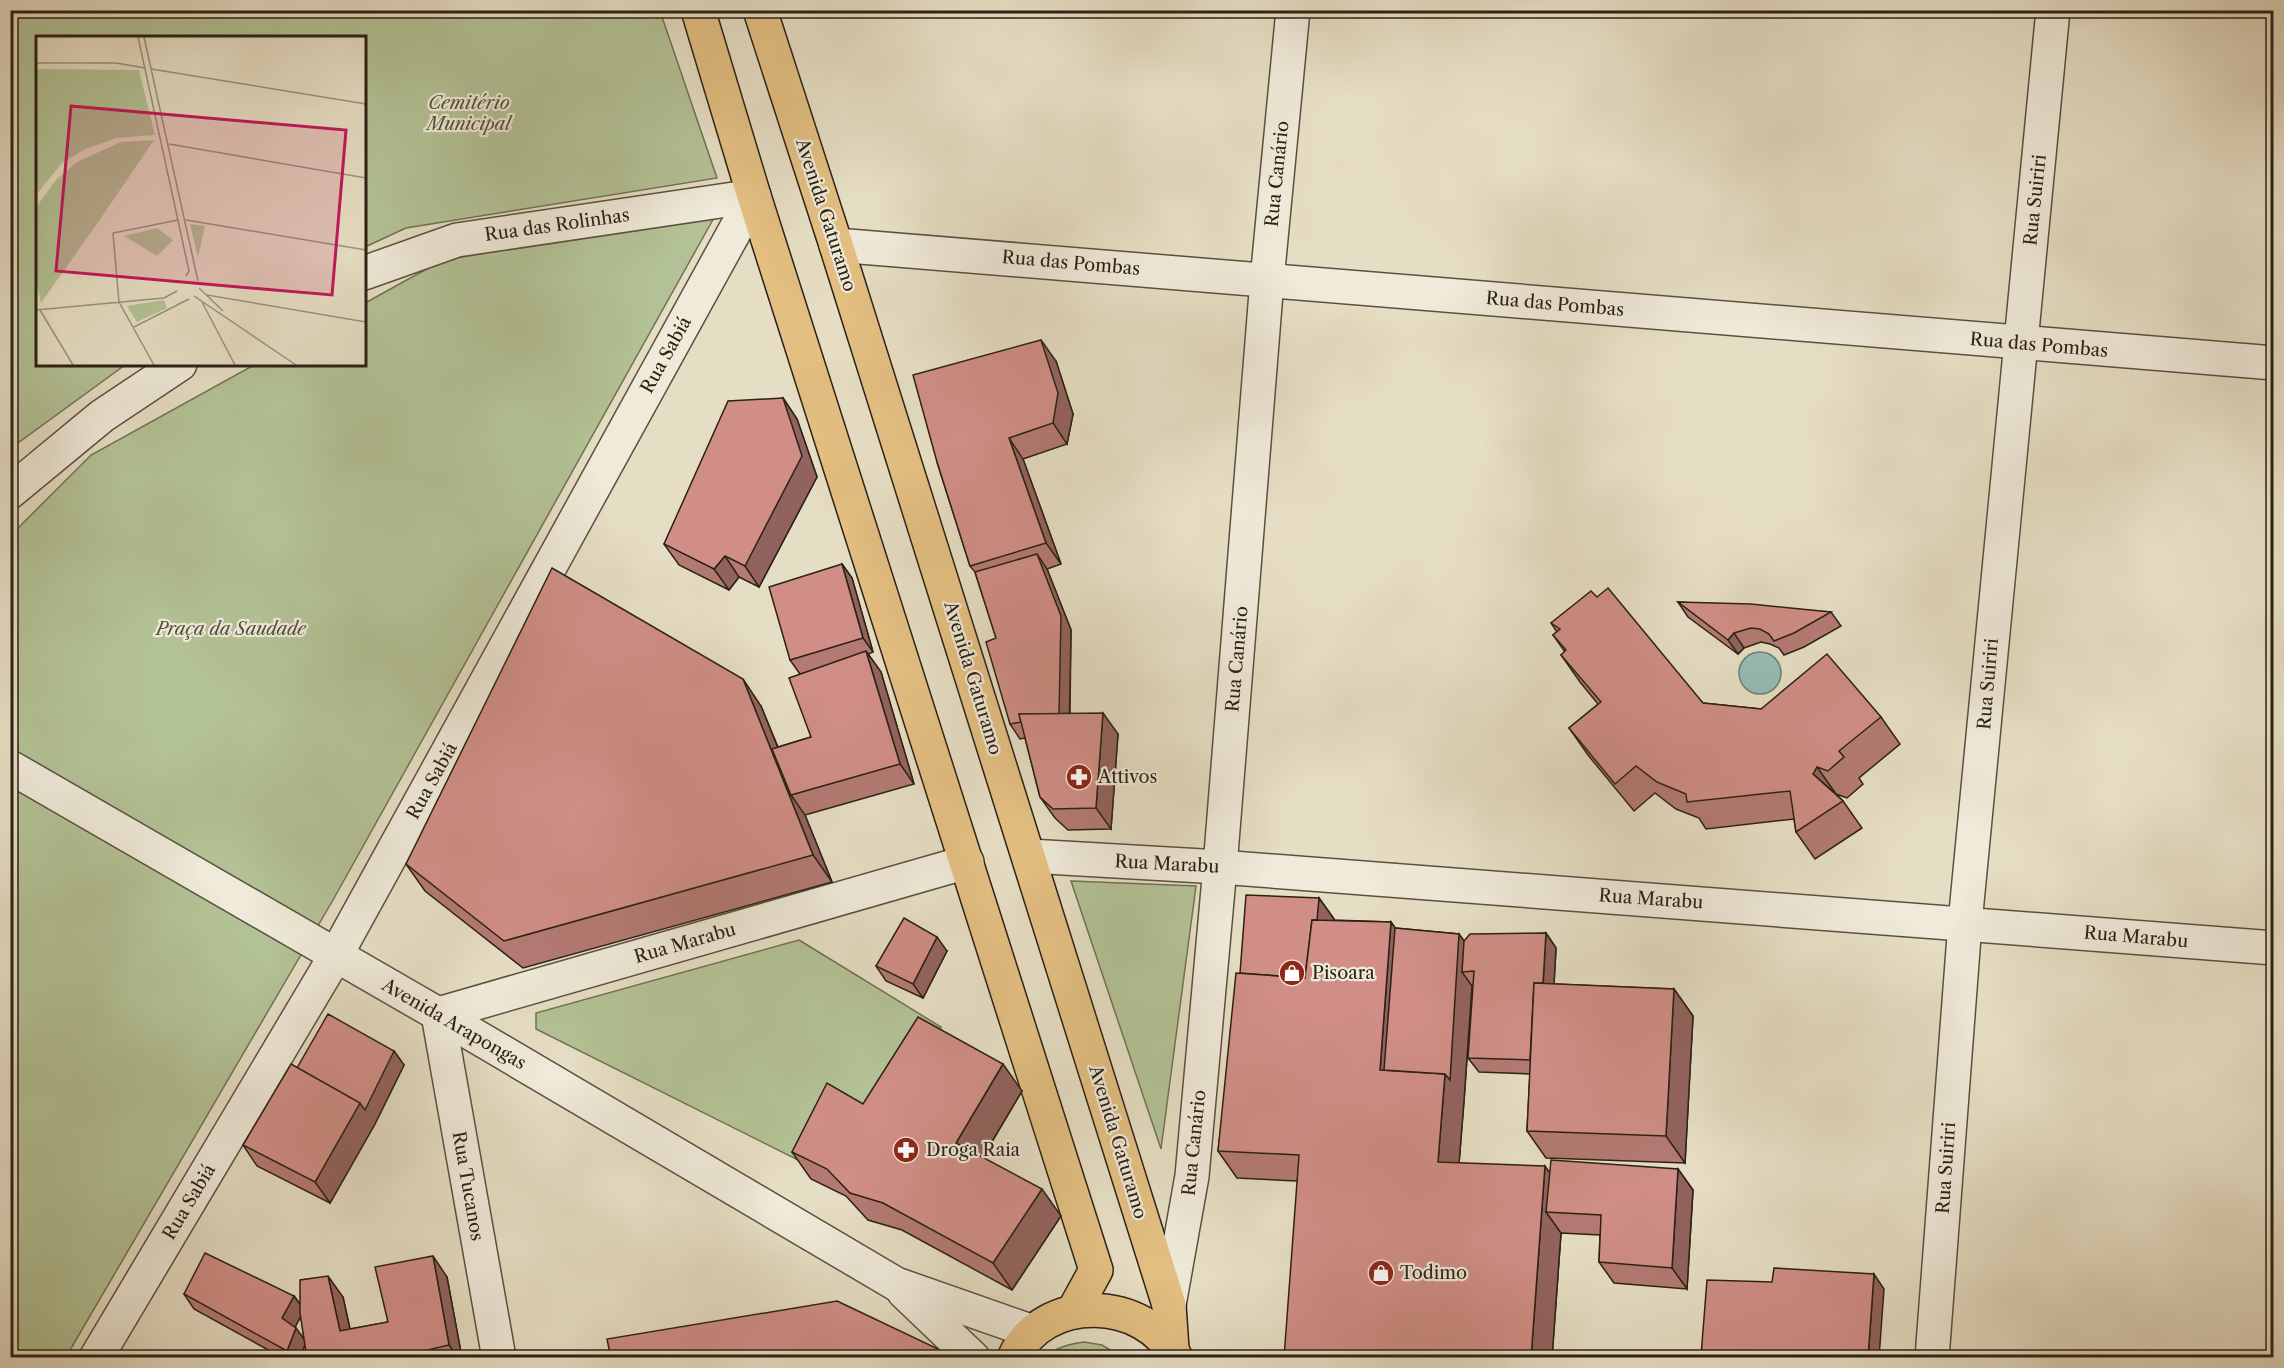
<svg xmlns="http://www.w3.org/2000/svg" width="2284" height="1368" viewBox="0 0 2284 1368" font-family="'Libre Caslon Text',serif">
<rect width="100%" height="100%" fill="#e6dec4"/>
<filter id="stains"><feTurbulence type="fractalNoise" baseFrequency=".00333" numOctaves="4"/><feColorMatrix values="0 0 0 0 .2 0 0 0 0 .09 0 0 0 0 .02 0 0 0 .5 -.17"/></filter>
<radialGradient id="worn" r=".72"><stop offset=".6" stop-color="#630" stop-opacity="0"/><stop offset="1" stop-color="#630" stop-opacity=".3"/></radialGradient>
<!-- green -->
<g fill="#b3c296" stroke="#707256" stroke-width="1.5">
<path d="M11,10L660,11L717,178L406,228L365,247L364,38H38V364L125,365L11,448Z"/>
<path d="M715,216L333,900L66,1357L11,1358V535L91,455L254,365L364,364L365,303L443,260Z"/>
<path d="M1071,881L1196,886L1161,1149Z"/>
<path d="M799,940L941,1027L937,1044L816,1169L536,1029V1013Z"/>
<path d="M1084,1342L1102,1345L1122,1357H1046C1056,1347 1070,1344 1084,1342Z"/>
</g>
<!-- water -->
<circle fill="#96bcb3" stroke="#6c7e74" stroke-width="1.5" cx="1760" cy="673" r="21"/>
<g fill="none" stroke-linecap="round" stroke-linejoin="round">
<!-- minor casing -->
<g stroke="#5a5041" stroke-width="36">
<g id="minor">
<path d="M836,245L2274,363"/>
<path d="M364,273L457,240L754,196"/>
<path d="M10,492L102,416L180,364"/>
<path d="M10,767L438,1014L896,1284L1033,1332"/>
<path d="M1029,856L1220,867L2274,948"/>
<path d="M438,1014L967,862"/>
<path d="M438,1014L499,1358"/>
<path d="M904,1292L973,1358"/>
<path d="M1169,1305L1192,1176L1220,867L1267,280L1293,10"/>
<path d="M96,1358L336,955L754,196"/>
<path d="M1932,1358L1965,923L2053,10"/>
</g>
</g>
<!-- major casing -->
<g stroke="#2c2115" stroke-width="36">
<g id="major">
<path d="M698,10L754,196L1096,1270L1073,1312"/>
<path d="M760,10L836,245L1169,1305L1172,1349"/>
<path d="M1014,1358C1043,1293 1146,1296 1176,1358"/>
</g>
</g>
<!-- minor -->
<use href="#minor" stroke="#efead9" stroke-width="33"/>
<!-- major -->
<use href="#major" stroke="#e3bf82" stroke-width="33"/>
</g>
<!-- wall -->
<g fill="#b37a73" stroke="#2c2115" stroke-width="1.5" fill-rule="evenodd">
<path d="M1056,361L1073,414L1067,444L1023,459L1061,564L1047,569L1071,630L1070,713L1118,734L1111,829L1068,830L1055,818L1040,797L1025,738L1020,739L1010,724L996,638L975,572L970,566L937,462Z"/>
<path d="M783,398L797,419L817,477L759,587L739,577L729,590L679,565L664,544Z"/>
<path d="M842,564L852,578L873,652L868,654L881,672L914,784L805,815L832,882L523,968L425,891L406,864L761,706L778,747L811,737L800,674L790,660Z"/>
<path d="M1597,597L1703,703L1761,709L1881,717L1900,744L1859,778L1863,784L1847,798L1836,794L1843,801L1862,828L1815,859L1796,832L1794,819L1706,829L1699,818L1676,809L1655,793L1634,811L1588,755L1569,728L1598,704L1580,682L1561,655L1565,652L1553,635L1557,632L1551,623Z"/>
<path d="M1678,602L1831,612L1841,626L1804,647L1784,655L1779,648L1770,644L1761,642L1744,648L1738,654L1688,617Z"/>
<path d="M1319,898L1334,919V920L1391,922L1395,928L1459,934L1464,941L1546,933L1556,948L1554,984L1674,989L1693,1016L1685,1163L1546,1158L1527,1131L1530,1074L1479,1072L1468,1058L1473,986H1472L1464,1101L1459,1163L1550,1172L1678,1169L1693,1190L1687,1289L1614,1283L1599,1262L1600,1235L1561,1233L1552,1358L1297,1181L1237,1178L1218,1151L1240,973Z"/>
<path d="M947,951L923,998L886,981L876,966Z"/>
<path d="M394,1051L404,1065L375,1124L330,1203L257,1166L243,1145L297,1068Z"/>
<path d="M1022,1091L983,1157L1061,1216L1012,1290L902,1230L868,1220L846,1196L811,1179L792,1152L863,1104Z"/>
<path d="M447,1277L462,1358H307L305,1344L300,1358H283L194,1309L184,1294L294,1296L300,1304L343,1297L350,1329L388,1322ZM301,1316L304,1340L295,1327Z"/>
</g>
<!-- shaded-wall -->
<g fill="#92635e" stroke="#2c2115" stroke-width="1.5">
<path d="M1041,340L1056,361L1073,414L1067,444L1053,423Z"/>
<path d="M783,398L797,419L817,477L759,587L745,566Z"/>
<path d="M1009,438L1023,459L1061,564L1046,543Z"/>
<path d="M1037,554L1047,569L1071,630L1069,735L1059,720Z"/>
<path d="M725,556L739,577L729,590L714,569Z"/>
<path d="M842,564L852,578L873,652L863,638Z"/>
<path d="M1734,633L1744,648L1738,654L1728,640Z"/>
<path d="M866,651L881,672L914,784L900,764Z"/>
<path d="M743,679L761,706L796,793L791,795L805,815L832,882L813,855Z"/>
<path d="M1103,713L1118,734L1111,829L1096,808Z"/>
<path d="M1817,767L1836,794L1813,774Z"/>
<path d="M1319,898L1334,919L1324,1005L1309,984Z"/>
<path d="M1391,922L1410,949L1400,1077L1380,1070Z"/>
<path d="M1546,933L1556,948L1549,1074L1539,1060Z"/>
<path d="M1459,934L1474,955L1462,972L1472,986L1464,1101L1457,1189L1438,1162L1445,1074Z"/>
<path d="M937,937L947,951L923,998L913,984Z"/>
<path d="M1674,989L1693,1016L1685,1163L1666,1136Z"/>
<path d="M394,1051L404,1065L375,1124L330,1203L315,1182L360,1103Z"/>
<path d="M1003,1064L1022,1091L975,1170L956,1143Z"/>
<path d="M1545,1166L1564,1193L1546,1212L1561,1233L1552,1358H1531Z"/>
<path d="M1678,1169L1693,1190L1687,1289L1672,1268Z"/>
<path d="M1042,1189L1061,1216L1012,1290L993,1263Z"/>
<path d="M433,1256L447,1277L462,1358H458L449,1345Z"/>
<path d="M1874,1274L1884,1289L1879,1358H1868Z"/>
<path d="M328,1276L343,1297L355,1352L340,1331Z"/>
<path d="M294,1296L304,1310L292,1333L282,1318Z"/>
<path d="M296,1328L306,1342L300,1358H291L287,1351Z"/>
<path d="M938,1349L944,1358H939Z"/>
</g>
<!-- building -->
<g fill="#d08e86" stroke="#2c2115" stroke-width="1.5">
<path d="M1041,340L1058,393L1053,423L1009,438L1046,543L970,566L937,462L913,375Z"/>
<path d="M783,398L802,456L745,566L725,556L714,569L664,544L728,401Z"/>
<path d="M1037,554L1061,616L1059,714H1019L1021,722L1010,724L986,642L996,638L975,572Z"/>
<path d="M842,564L863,638L790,660L769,587Z"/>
<path d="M552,568L743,679L813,855L504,941L406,864Z"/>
<path d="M1608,588L1703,703L1761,709L1827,654L1881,717L1839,751L1844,757L1828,771L1817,767L1813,774L1843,801L1796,832L1790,791L1687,802L1686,794L1657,782L1636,766L1615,784L1569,728L1601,702L1561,655L1566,650L1553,635L1560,629L1551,623L1591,591L1597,597Z"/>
<path d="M1678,602L1751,604L1831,612L1794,633L1774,641L1769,634L1760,629L1751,628L1734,633L1728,640Z"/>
<path d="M866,651L900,764L791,795L772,749L811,737L789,678Z"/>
<path d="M1103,713L1096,808L1053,809L1040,797L1019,714Z"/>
<path d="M1246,895L1319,898L1317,920H1312L1305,978L1240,973Z"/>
<path d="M904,918L937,937L913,984L876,966Z"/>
<path d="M1312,920L1391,922L1380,1070L1445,1074L1438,1162L1545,1166L1531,1358H1284L1299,1155L1218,1151L1236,973L1305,978Z"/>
<path d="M1395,928L1459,934L1450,1080L1445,1074L1384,1070Z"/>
<path d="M1546,933L1543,983H1534L1530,1060L1468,1058L1474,971L1462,972L1464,941L1470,934Z"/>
<path d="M1534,983L1674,989L1666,1136L1527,1131Z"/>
<path d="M328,1014L394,1051L365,1110L360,1103L297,1068Z"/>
<path d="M918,1017L1003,1064L956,1143L1042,1189L993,1263L883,1203L850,1193L827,1169L792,1152L827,1083L863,1104Z"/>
<path d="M291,1064L360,1103L315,1182L243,1145Z"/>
<path d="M1551,1160L1678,1169L1672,1268L1599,1262L1601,1215L1546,1212Z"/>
<path d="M205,1253L294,1296L282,1318L296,1328L287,1351L184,1294Z"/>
<path d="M433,1256L449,1345L393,1358H307L300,1313V1280L328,1276L340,1331L388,1322L375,1267Z"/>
<path d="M1774,1268L1874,1274L1868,1358H1724L1701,1356L1707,1280L1772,1282Z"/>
<path d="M837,1301L938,1349L939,1358H611L607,1339Z"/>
<path d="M1668,1354L1724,1358H1668Z"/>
</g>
<!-- icons -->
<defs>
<g id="pharmacy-disc" transform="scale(1.35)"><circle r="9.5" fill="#8f2418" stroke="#efead9"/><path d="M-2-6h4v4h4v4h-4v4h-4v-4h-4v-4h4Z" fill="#fff"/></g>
<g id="shop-disc" transform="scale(1.35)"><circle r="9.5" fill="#8f2418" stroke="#efead9"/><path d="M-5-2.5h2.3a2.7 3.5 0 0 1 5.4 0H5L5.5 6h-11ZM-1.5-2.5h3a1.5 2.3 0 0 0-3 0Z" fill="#fff"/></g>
</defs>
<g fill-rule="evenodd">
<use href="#pharmacy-disc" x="1079" y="777"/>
<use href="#shop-disc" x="1292" y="973"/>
<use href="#pharmacy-disc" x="906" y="1150"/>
<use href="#shop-disc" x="1381" y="1273"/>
</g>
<g text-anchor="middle" stroke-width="4.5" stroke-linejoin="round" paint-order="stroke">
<!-- park labels -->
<g font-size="18" font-style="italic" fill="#54513c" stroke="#efead9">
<text x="469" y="109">Cemitério<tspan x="469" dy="21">Municipal</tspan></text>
<text x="231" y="635">Praça da Saudade</text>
</g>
<!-- street labels -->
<g font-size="18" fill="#2c2115" stroke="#efead9">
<text transform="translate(1277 174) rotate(-84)" y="6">Rua Canário</text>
<text transform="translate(2035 200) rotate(-84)" y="6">Rua Suiriri</text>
<text transform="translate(826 215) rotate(72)" y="6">Avenida Gaturamo</text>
<text transform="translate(557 225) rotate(-8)" y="6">Rua das Rolinhas</text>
<text transform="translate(1071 263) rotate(5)" y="6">Rua das Pombas</text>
<text transform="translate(1555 304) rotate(5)" y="6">Rua das Pombas</text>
<text transform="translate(2039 345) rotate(5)" y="6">Rua das Pombas</text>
<text transform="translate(666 355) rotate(-61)" y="6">Rua Sabiá</text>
<text transform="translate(1237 659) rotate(-85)" y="6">Rua Canário</text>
<text transform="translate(973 678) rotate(73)" y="6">Avenida Gaturamo</text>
<text transform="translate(1988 684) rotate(-85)" y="6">Rua Suiriri</text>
<text transform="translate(432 781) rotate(-61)" y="6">Rua Sabiá</text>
<text transform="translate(1167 864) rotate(3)" y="6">Rua Marabu</text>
<text transform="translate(1651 899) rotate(4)" y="6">Rua Marabu</text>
<text transform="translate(2136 937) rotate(5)" y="6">Rua Marabu</text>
<text transform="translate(685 943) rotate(-16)" y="6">Rua Marabu</text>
<text transform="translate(454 1024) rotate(30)" y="6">Avenida Arapongas</text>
<text transform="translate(1118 1142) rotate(73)" y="6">Avenida Gaturamo</text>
<text transform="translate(1194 1143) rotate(-84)" y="6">Rua Canário</text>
<text transform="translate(1946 1168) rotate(-86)" y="6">Rua Suiriri</text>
<text transform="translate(468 1186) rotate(80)" y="6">Rua Tucanos</text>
<text transform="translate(189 1202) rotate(-59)" y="6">Rua Sabiá</text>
</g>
<!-- poi labels -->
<g font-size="18" fill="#2c2115" stroke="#efead9" text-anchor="start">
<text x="1098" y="783">Attivos</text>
<text x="1312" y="979">Pisoara</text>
<text x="926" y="1156">Droga Raia</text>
<text x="1400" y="1279">Todimo</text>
</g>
</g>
<!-- overview -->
<g transform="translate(36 36)">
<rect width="330" height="330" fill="#e6dec4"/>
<path d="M0,33L103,34L119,99L81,102L49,113L26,127L0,159ZM118,104L65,182L5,267L0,244L1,170L20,144L41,126L85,106ZM154,188L169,190L162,221ZM121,192L137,204L121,220L88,200ZM128,264L131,272L101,286L91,270Z" fill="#b3c296"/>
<path fill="none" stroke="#9c927e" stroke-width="1.5" d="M102,1L153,235L150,240M108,1L162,245M0,27H80L109,32M115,33L330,68M133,108L330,142M150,184L330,214M163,252L187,275M171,259L330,286M158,260L260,329M166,266L199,329M0,274L128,262L141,255M4,274L37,329M98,291L153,263M118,329L83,266L77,197L142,184"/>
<path fill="#c2185b" fill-opacity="0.15" stroke="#c2185b" stroke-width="3" d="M35,70L310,94L296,259L20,235Z"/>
<rect width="330" height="330" fill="none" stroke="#2c2115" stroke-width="3"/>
</g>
<!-- margin -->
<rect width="2284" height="1368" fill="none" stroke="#e6dec4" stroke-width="36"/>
<rect x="12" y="12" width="2260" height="1344" fill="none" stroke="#2c2115" stroke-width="3"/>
<rect x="18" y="18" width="2248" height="1332" fill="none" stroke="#2c2115" stroke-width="1.5"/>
<rect width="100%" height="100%" filter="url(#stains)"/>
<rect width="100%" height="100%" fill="url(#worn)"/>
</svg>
